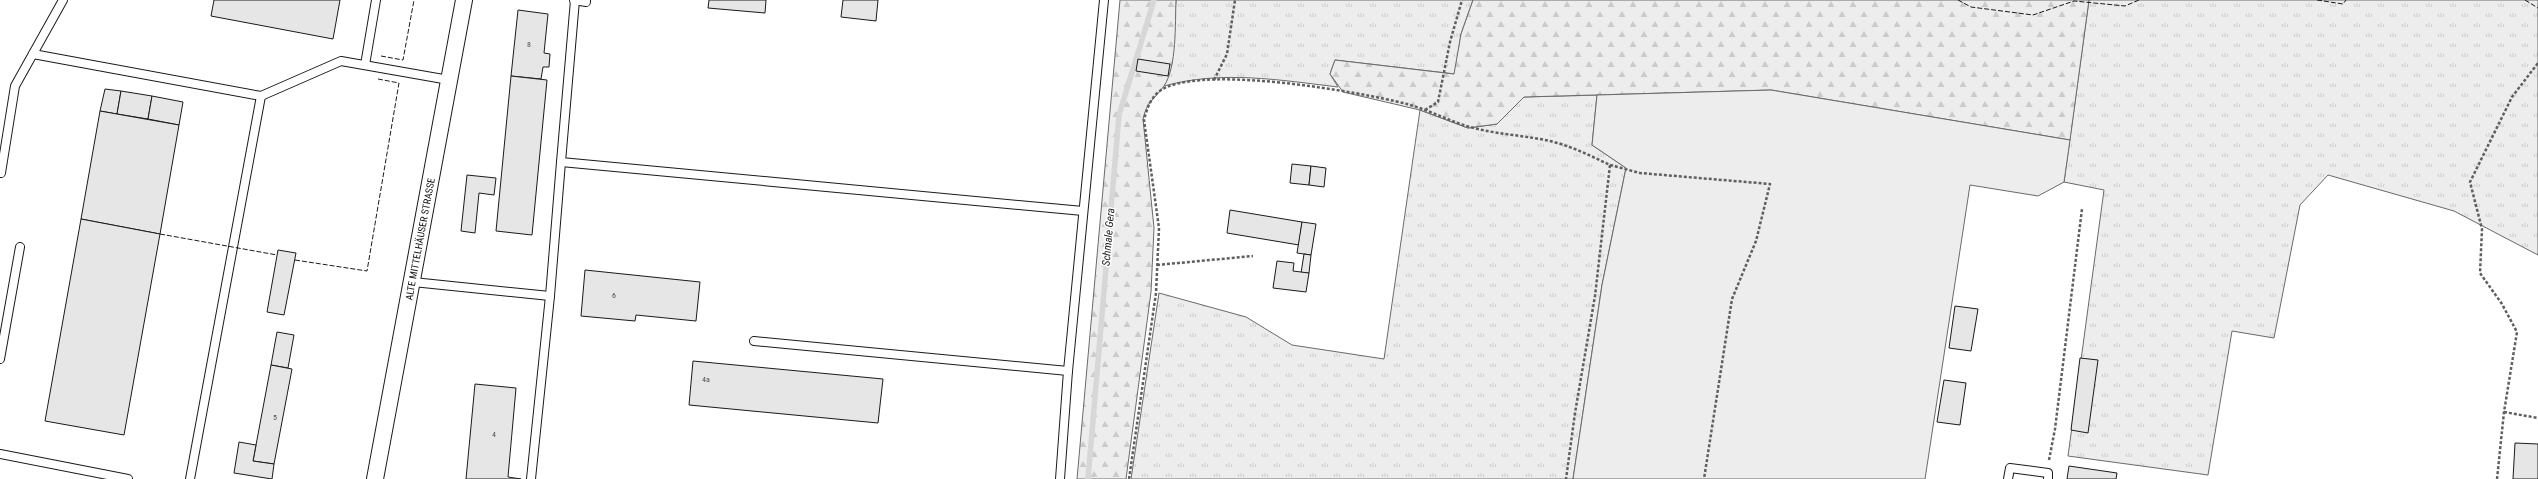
<svg xmlns="http://www.w3.org/2000/svg" width="2538" height="479" viewBox="0 0 2538 479" font-family="'Roboto Condensed',sans-serif">
<defs>
<pattern id="grass-tufts" width="24" height="20" patternUnits="userSpaceOnUse"><rect width="24" height="20" fill="#ededed"/><path d="M3 7l-1-3M5 7V3M7 7l1-3M15 17l-1-3M17 17v-4M19 17l1-3" fill="none" stroke="#cbcbcb"/></pattern>
<pattern id="forest-firs" width="22" height="20" patternUnits="userSpaceOnUse"><rect width="22" height="20" fill="#ededed"/><path d="M5 1l3.5 6h-7zM16 11l3.5 6h-7z" fill="#cbcbcb"/></pattern>
</defs>
<rect width="100%" height="100%" fill="#fff"/>
<!-- grass -->
<g fill="url(#grass-tufts)" stroke="#6a6a6a">
<path d="M1176,0H1473L1461,34L1455,74L1335,60L1330,74L1338,87C1279,80 1222,70 1164,86L1172,63Z"/>
<path d="M2089,0H2538V255L2454,211L2328,175L2300,205L2274,338L2232,331L2208,475L2068,456L2104,190L2064,182Z"/>
<path d="M1597,95L1592,145L1626,168L1602,285L1573,479H1131L1159,293L1246,317L1292,345L1384,359L1420,110L1468,128L1497,124L1524,97Z"/>
</g>
<!-- forest -->
<g fill="url(#forest-firs)" stroke="#6a6a6a">
<path d="M1120,0H1176C1175,23 1177,67 1164,86C1154,100 1147,101 1143,119L1154,228L1151,292L1126,479H1077Z"/>
<path d="M1473,0H2089L2070,140L1771,90L1524,97L1497,124L1468,128L1420,110L1343,92L1330,74L1335,60L1454,74L1461,34Z"/>
</g>
<!-- built -->
<path fill="#ededed" stroke="#6a6a6a" d="M1771,90L2070,140L2064,182L2038,196L1970,185L1925,479H1573L1602,285L1626,168L1592,145L1597,95Z"/>
<g fill="none" stroke-linecap="round" stroke-linejoin="round">
<!-- stream -->
<path stroke="#d7d7d7" stroke-width="5.5" d="M1088,479L1119,115L1154,0"/>
</g>
<!-- building -->
<g fill="#e6e6e6" stroke="#1a1a1a">
<path d="M214,0H340L333,39L211,16Z"/>
<path d="M709,0H766L765,13L708,8Z"/>
<path d="M843,0H878L876,21L841,17Z"/>
<path d="M518,10L548,14L544,53L550,54L549,67H543L541,79L511,76Z"/>
<path d="M1138,59L1170,64L1168,76L1136,71Z"/>
<path d="M511,76L547,80L532,235L496,231Z"/>
<path d="M105,89L121,91L117,114L100,111Z"/>
<path d="M121,91L152,96L148,119L117,114Z"/>
<path d="M152,96L183,102L179,125L148,119Z"/>
<path d="M100,111L179,125L160,234L81,219Z"/>
<path d="M1292,164L1311,166L1309,185L1290,183Z"/>
<path d="M1311,166L1326,168L1324,187L1309,185Z"/>
<path d="M467,175L496,178L494,195L479,193L475,233L461,231Z"/>
<path d="M1230,210L1302,222L1299,245L1227,233Z"/>
<path d="M81,219L160,234L124,435L45,421Z"/>
<path d="M1302,222L1316,224L1311,255L1297,253Z"/>
<path d="M278,250L296,253L284,315L267,312Z"/>
<path d="M1304,254L1311,255L1309,273H1301Z"/>
<path d="M1277,261L1294,263L1293,271L1309,273L1306,292L1273,288Z"/>
<path d="M585,270L700,282L696,321L636,315L635,321L581,316Z"/>
<path d="M1955,306L1978,309L1971,351L1949,348Z"/>
<path d="M277,332L294,335L288,368L271,365Z"/>
<path d="M2080,358L2098,360L2088,433L2071,430Z"/>
<path d="M693,361L883,379L878,423L689,405Z"/>
<path d="M271,365L292,369L274,464L253,461Z"/>
<path d="M1944,380L1966,383L1960,425L1937,422Z"/>
<path d="M475,384L516,388L508,477L521,479H466Z"/>
<path d="M239,442L256,445L253,461L274,464L272,479L234,473Z"/>
<path d="M2515,443L2538,444V479H2513Z"/>
<path d="M2069,466L2117,473L2116,479H2067Z"/>
</g>
<g fill="none" stroke-linecap="round" stroke-linejoin="round">
<!-- service casing -->
<g stroke="#1a1a1a" stroke-width="10">
<g id="service">
<path d="M574,0L586,2V0"/>
<path d="M575,0L561,162L1083,211"/>
<path d="M33,54L261,96"/>
<path d="M365,65L376,0"/>
<path d="M1,173L15,86L63,0"/>
<path d="M413,282L550,296"/>
<path d="M754,341L1068,371"/>
<path d="M0,359L20,247"/>
<path d="M0,454L128,479"/>
<path d="M190,479L261,96L341,61L449,80"/>
<path d="M531,479L550,296L561,162"/>
<path d="M1060,479L1068,371L1104,0"/>
<path d="M2008,479L2010,468L2048,473V479"/>
</g>
</g>
<!-- minor casing -->
<g stroke="#1a1a1a" stroke-width="18">
<g id="minor">
<path id="s1" d="M375,479L464,0"/>
</g>
</g>
<!-- path -->
<g stroke="#5f5f5f" stroke-width="2.5" stroke-dasharray="3 2" stroke-linecap="butt">
<path d="M1214,80L1227,54L1235,0"/>
<path d="M1425,110L1438,102L1450,42L1462,0"/>
<path d="M1610,165L1640,173L1770,184L1756,241L1732,299L1704,479"/>
<path d="M1157,265L1253,256"/>
<path d="M2504,412L2538,418"/>
<path d="M2049,460L2055,429L2082,209"/>
<path d="M1129,479L1156,293L1159,228L1144,120C1147,107 1153,92 1167,87C1215,67 1356,91 1407,104C1429,110 1449,121 1470,127C1495,134 1520,135 1545,140C1567,144 1589,155 1610,165L1595,296L1575,413L1566,479"/>
<path d="M2497,479L2504,412L2517,332L2502,304L2480,273L2482,229L2470,182L2512,97L2538,63"/>
</g>
<!-- service -->
<use href="#service" stroke="#fff" stroke-width="8"/>
<!-- minor -->
<use href="#minor" stroke="#fff" stroke-width="16"/>
<!-- fence -->
<g stroke="#1a1a1a" stroke-width="1" stroke-dasharray="5 2" stroke-linecap="butt">
<path d="M1958,0L1971,7L2033,15L2074,1L2125,6L2139,0"/>
<path d="M2317,0L2343,4L2346,0"/>
<path d="M2525,0L2538,8"/>
<path d="M381,56L403,60L414,0"/>
<path d="M160,234L277,255"/>
<path d="M295,260L367,271L399,83L378,79"/>
</g>
</g>
<g text-anchor="middle" stroke-width="3" stroke-linejoin="round" paint-order="stroke">
<!-- number labels -->
<g font-size="8" fill="#4d4d4d">
<text x="529" y="47">8</text>
<text x="614" y="298">6</text>
<text x="706" y="382">4a</text>
<text x="275" y="420">5</text>
<text x="494" y="437">4</text>
</g>
<!-- street labels -->
<g font-size="10" fill="#1a1a1a" stroke="#fff">
<text dy="4" stroke="none"><textPath href="#s1" startOffset="244">ALTE MITTELHÄUSER STRASSE</textPath></text>
</g>
<!-- water labels -->
<g font-size="11" font-style="italic" fill="#1a1a1a" stroke="#fff">
<text transform="translate(1108 237) rotate(-85)" y="4">Schmale Gera</text>
</g>
</g>
</svg>
